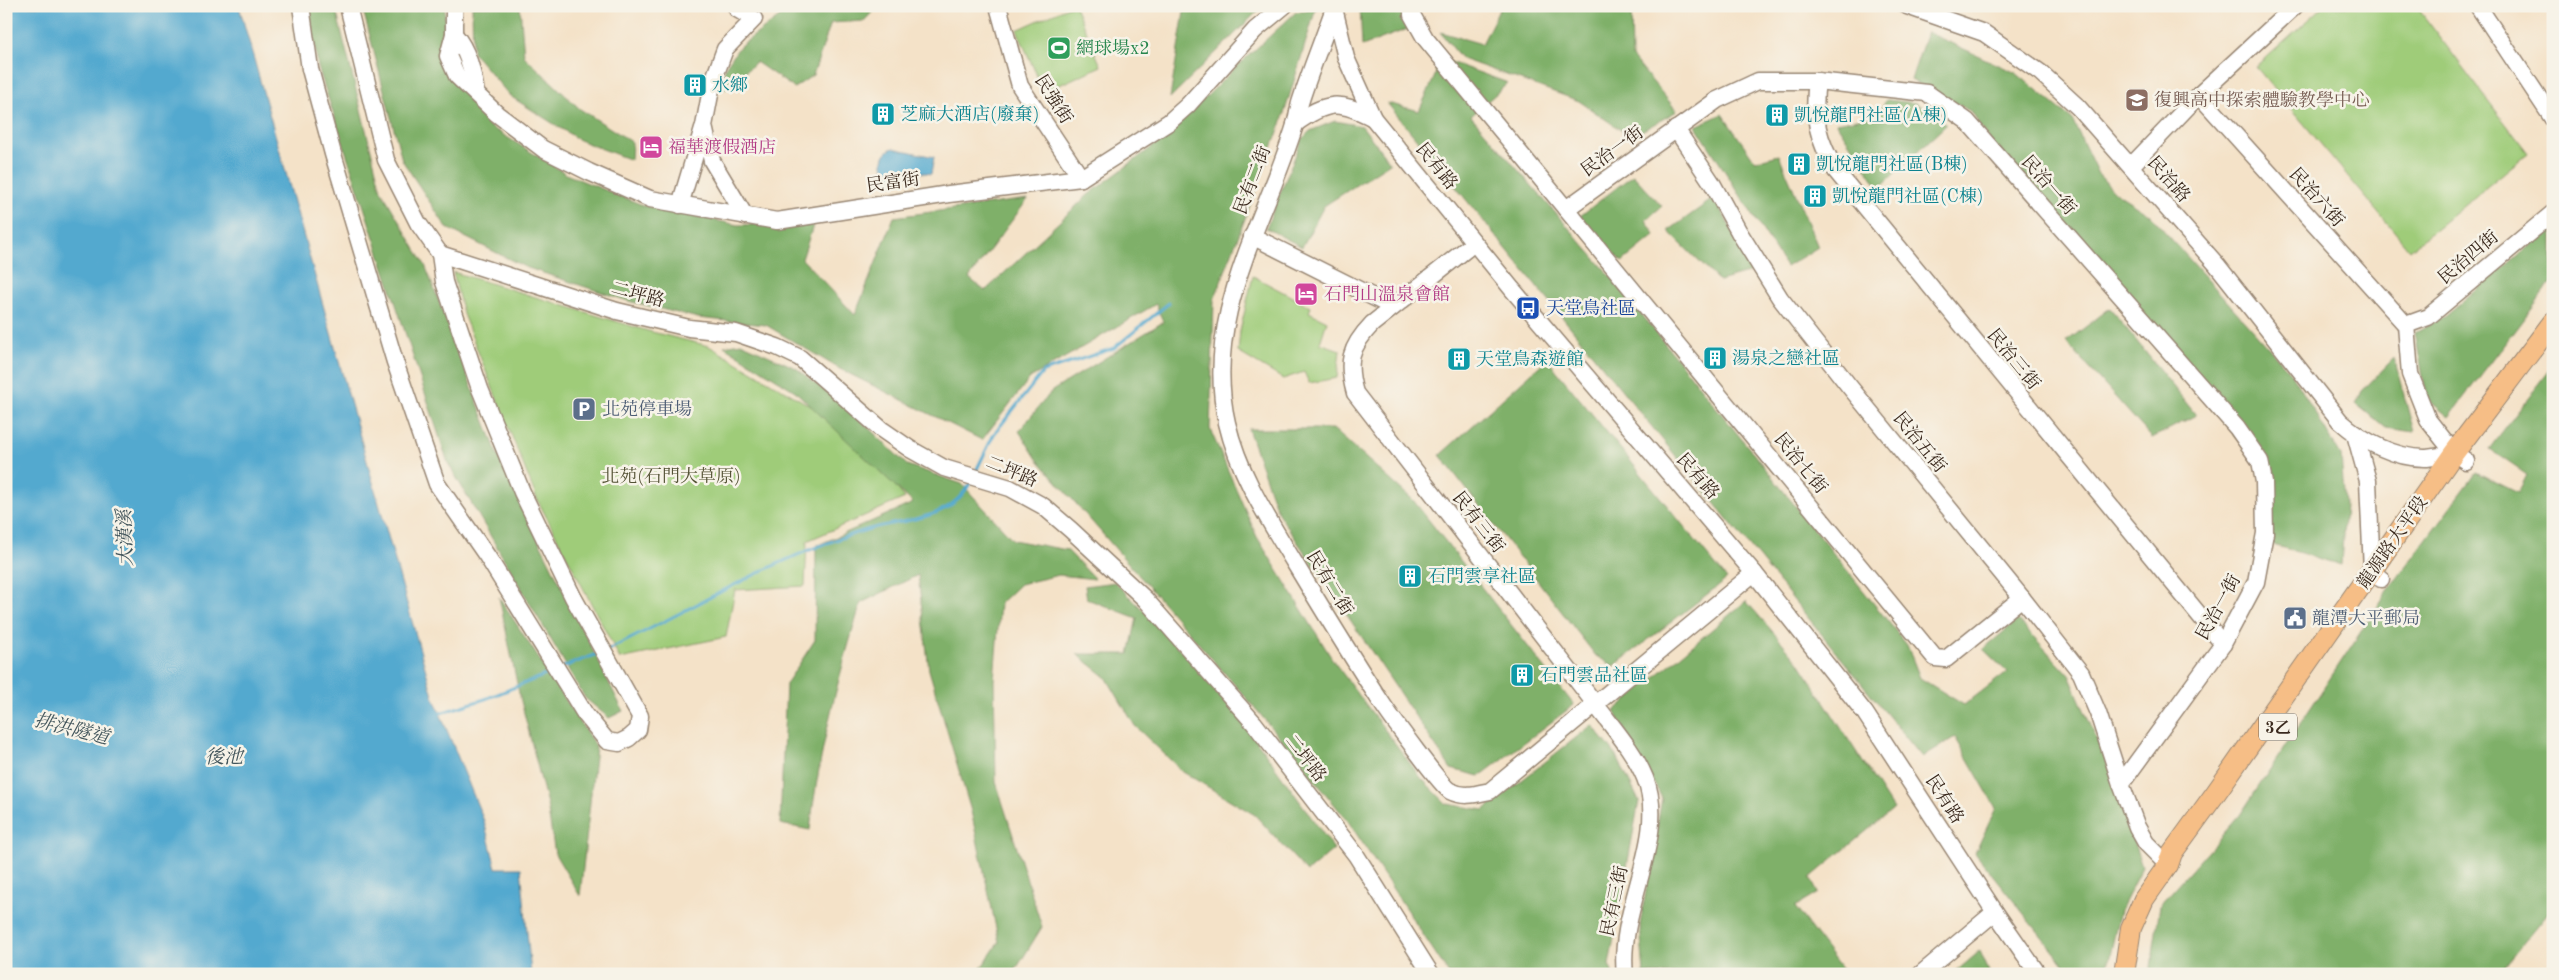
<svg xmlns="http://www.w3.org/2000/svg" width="2559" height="980" viewBox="0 0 2559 980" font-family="'Old Standard TT','Noto Serif TC',serif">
<rect width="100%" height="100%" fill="#f7f3e8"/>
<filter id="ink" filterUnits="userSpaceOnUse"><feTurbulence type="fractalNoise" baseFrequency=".02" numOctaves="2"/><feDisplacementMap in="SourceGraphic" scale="10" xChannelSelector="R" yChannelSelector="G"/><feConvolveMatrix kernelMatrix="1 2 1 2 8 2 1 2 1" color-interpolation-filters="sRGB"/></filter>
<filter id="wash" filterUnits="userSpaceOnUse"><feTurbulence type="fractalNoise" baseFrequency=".0096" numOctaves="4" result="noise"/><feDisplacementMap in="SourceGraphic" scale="20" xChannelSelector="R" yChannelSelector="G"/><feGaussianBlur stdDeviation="1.12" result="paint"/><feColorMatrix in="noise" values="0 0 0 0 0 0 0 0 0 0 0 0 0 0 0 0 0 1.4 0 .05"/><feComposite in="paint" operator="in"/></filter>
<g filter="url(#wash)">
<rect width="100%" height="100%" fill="#f4e2c8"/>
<!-- green -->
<g fill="#9fcc79" stroke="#6d7b4c">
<path d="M1070,6H1075L1101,66L1044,92L1017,30Z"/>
<path d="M2324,6H2416L2528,153L2410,250L2256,67Z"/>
<path d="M453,272L648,331L709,346L848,428L905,498L807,541L805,586L735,590L726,637L620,659L537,499L463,314Z"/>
<path d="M1253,276L1311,307L1309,312L1327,321L1320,343L1340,350L1337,378L1309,383L1304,372L1283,379L1238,352L1240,331Z"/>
</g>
<!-- forest -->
<g fill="#7fb069" stroke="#5d6d44">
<path d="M309,6H335L381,190L425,265L502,466L623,711L609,718L585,698L448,463L318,67Z"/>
<path d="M362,6H445L444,60L489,126L568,175L645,206L738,225L814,223L802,259L855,315L894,217L1028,199L969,278L985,291L1088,195L1167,136L1233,70L1296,12L1316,8L1281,124L1214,300L1210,429L1257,537L1334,662L1421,778L1447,804L1484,810L1592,725L1616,755L1639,801L1609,965L1613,974H1449L1348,821L1255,708L1037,459L1019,431L1052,391L1163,322L1156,304L1030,378L982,440L838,368L766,325L698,318L628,301L525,267L447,228L402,160Z"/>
<path d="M472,6H520L524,56L580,109L632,142L631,160L579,140L510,96L473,53Z"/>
<path d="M786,6H878L864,21L831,23L813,75L794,88L756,62L726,89L720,88L726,66L740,46L789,10Z"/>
<path d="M1185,6H1263L1170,98Z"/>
<path d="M1360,6H1416V26L1362,46Z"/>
<path d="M1501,6H1631L1632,57L1677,111L1631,137L1579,101L1462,59L1440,32L1482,44Z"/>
<path d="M1927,32L2016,73L2072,119L2098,174L2115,192L2149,214L2292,374L2341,456L2345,505L2341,565L2270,544L2264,470L1989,140L1972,112L1911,80Z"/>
<path d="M1439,58L1508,83L1471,116L1614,280L1907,645L1920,678L1964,705L2007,672L1983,649L2018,620L2069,675L2110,770L2142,867L2120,910L2106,974H2072L1975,853L1996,808L1955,737L1922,757L1387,103L1419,111L1435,76Z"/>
<path d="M1887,100L1916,103L1946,125L1879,188L1836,123L1874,116Z"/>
<path d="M1722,114L1755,161L1779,155L1818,247L1786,267L1696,126Z"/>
<path d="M1335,121L1362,126L1390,163L1324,206L1302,247L1266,228L1302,139L1310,131Z"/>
<path d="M1633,175L1662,206L1646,220L1655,235L1622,262L1580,216Z"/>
<path d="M1714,198L1755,271L1719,281L1668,231Z"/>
<path d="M2553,226V280L2449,417L2427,399L2415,333L2446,316Z"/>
<path d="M2110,308L2196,415L2152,438L2066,342Z"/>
<path d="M741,343L796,368L854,414L907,465L962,484L1013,540L1067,550L1095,579L1059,575L1020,584L1000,603L994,680L996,782L1042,927L1013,974H977L999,942L971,811L929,670L918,575L861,603C838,677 819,752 810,830L780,824L786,684L815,640L816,546L913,503L795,391L724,346Z"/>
<path d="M2394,358L2414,432L2386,428L2356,404L2362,391Z"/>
<path d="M1547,359L1727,579L1614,666L1596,656L1440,455Z"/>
<path d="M2553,366L2551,909L2498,974H2150L2160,905L2240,815L2387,592L2476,472L2518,493L2527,475L2489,449Z"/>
<path d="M1248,429H1333L1413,500L1574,705L1480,776L1451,769L1278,513Z"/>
<path d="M1115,582L1162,629L1240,718L1334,849L1307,872L1255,815L1183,772L1135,726L1106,677L1077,654H1129L1137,618L1087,599L1085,586Z"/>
<path d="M499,597L596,747L580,896L555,854L547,804L519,693Z"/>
<path d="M1746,601L1798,661L1893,809L1810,878L1818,893L1795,907L1845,974H1644L1640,925L1662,798L1614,711Z"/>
<path d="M1980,951L1990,974H1953Z"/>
</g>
<!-- water -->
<g fill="#52a9cf" stroke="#466a76">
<path d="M6,6H239L433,696L484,821L496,868H521L531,974H6Z"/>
<path d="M893,148L934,157L931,174L907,170L891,179C881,170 879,154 893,148Z"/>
</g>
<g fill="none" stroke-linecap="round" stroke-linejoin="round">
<!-- stream -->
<g stroke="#52a9cf" stroke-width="3">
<path d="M976,471L994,434L1043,372L1114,348L1169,303"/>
<path d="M608,650C693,609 774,557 866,530C904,518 950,523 971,481"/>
<path d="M561,668L600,653"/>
<path d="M437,714L485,699L553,672"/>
</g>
</g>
</g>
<g filter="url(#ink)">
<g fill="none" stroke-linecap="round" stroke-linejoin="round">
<!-- minor casing -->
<g stroke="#988673" stroke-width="19">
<g id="minor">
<path d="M301,6L310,69L333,154L395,362L437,484L487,556L585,714L607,741L619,743L629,738L638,730L640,716L573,597L522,492L480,389L444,282L440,254L418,223L386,160L348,6"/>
<path d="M454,6V34L448,56L457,76L497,114L543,149L589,172L650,199L777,221L949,194L1081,178L1169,122L1188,105L1255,30L1284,6"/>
<path d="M998,6L1020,86L1081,178"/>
<path d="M1412,6V15L1425,38L1566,209L1717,100L1758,81H1817L1927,93L1967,121L2237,428L2260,461L2264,482L2265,533L2256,582L2223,644L2121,784L2137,827L2146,843L2168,865"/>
<path d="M1907,6L1984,33L2041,73L2078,107L2217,265L2340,421C2362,441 2396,459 2427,458C2436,457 2446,455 2454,453L2466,461"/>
<path d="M2478,6L2553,119"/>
<path d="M1334,8C1323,40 1310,71 1300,103C1298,110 1297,118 1295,125C1265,223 1202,316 1227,423C1239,474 1267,517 1294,562C1323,610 1352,658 1383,705C1391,717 1442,787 1450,791C1464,798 1476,794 1490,791L1754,573"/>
<path d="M1334,8L1346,58L1373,118L1512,289L1754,573L1865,713L1995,912L2038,974"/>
<path d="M737,9L754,19L725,49L712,84L704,126L712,161L745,216"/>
<path d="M454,34C468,50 473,72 476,93"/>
<path d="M1817,81C1812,117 1818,140 1836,171L2223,644"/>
<path d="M2199,95L2406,325"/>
<path d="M1295,124C1327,101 1339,100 1373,118"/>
<path d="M1676,129L1712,183L1739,232L1780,298L1849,386L2022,598L2081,673L2098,713L2121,784"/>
<path d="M2131,166L2199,95L2295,6"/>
<path d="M680,205L703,128"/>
<path d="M1566,209L1935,658L1946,659L2022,598"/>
<path d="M1252,236L1393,307"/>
<path d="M1474,243L1372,324C1350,347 1346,362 1355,393L1596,705C1613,728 1634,751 1645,778C1669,837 1617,909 1625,974"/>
<path d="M440,254L617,311L689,328L736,333L777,347L800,358L881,429L910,449L944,468L1010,488L1043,506L1071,530L1145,599L1254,723L1356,855L1431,974"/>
<path d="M2406,325L2428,317L2553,213"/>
<path d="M2406,325L2410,374L2428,420L2454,453"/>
<path d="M2355,434L2368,481L2372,571L2381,579"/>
<path d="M1921,974L1995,912"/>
</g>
</g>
<!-- major casing -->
<g stroke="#988673" stroke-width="22">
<path id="major" d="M2124,974L2131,928L2144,899L2168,865L2172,853L2215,794L2454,453L2553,322"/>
</g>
<!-- minor -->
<use href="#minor" stroke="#fff" stroke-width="16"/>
<!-- major -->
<use href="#major" stroke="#f6be86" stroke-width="20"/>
</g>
</g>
<!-- icons -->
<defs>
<g id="stadium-square" transform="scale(1.25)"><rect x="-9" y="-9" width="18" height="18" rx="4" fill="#2e9e5b" stroke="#f7f3e8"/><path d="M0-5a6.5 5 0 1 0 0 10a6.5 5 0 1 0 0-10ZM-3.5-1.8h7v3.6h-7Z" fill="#fff"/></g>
<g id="building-square" transform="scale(1.25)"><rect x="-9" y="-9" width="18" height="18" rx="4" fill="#0f9aa8" stroke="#f7f3e8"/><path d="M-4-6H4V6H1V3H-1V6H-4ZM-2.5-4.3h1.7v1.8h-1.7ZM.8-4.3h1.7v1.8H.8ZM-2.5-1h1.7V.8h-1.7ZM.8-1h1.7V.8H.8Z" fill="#fff"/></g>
<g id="school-square" transform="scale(1.25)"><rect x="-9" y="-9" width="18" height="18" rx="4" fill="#8d6e63" stroke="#f7f3e8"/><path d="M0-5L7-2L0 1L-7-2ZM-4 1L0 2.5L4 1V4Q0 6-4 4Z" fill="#fff"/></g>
<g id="hotel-square" transform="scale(1.25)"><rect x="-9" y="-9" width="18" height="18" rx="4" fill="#d1479c" stroke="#f7f3e8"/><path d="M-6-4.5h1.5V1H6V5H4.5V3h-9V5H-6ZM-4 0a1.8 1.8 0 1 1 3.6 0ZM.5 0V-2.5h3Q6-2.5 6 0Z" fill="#fff"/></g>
<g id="bus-square" transform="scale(1.25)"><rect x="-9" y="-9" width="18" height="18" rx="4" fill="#1a4fb4" stroke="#f7f3e8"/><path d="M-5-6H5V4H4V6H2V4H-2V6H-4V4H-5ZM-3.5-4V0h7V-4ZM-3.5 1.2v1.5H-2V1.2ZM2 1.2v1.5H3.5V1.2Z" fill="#fff"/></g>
<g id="parking-square" transform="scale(1.25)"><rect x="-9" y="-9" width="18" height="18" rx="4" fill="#5c6f8a" stroke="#f7f3e8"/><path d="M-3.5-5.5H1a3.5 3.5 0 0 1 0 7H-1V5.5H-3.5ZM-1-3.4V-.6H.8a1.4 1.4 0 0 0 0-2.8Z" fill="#fff"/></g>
<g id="civic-square" transform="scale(1.25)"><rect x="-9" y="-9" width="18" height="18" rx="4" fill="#5c6f8a" stroke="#f7f3e8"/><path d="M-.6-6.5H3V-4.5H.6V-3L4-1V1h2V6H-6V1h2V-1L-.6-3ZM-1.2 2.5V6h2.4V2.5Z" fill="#fff"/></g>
</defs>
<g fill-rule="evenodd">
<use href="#stadium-square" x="1059" y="48"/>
<use href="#building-square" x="695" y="85"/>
<use href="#school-square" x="2137" y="100"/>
<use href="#building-square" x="883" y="114"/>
<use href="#building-square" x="1777" y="115"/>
<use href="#hotel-square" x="651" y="147"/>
<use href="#building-square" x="1799" y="164"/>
<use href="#building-square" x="1815" y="196"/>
<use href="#hotel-square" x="1306" y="294"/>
<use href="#bus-square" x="1528" y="308"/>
<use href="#building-square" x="1715" y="358"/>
<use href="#building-square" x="1459" y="359"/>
<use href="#parking-square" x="584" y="409"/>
<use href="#building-square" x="1410" y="576"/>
<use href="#civic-square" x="2295" y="618"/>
<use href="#building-square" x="1522" y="675"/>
</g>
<g text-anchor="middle" stroke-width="5" stroke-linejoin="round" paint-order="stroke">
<!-- shield labels -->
<rect fill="#f7f3e8" stroke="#73665b" stroke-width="1" x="2259" y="713.5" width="38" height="27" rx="4"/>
<g font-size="16" font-weight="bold" fill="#3b2a1e">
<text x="2278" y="733">3乙</text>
</g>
<!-- leisure labels -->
<g font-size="18" fill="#27864d" stroke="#f7f3e8" text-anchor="start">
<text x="1076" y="54">網球場x2</text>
</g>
<!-- culture labels -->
<g font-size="18" fill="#0d838f" stroke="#f7f3e8" text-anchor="start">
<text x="712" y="91">水鄉</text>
<text x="900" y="120">芝麻大酒店(廢棄)</text>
<text x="1794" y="121">凱悅龍門社區(A棟)</text>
<text x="1816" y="170">凱悅龍門社區(B棟)</text>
<text x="1832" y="202">凱悅龍門社區(C棟)</text>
<text x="1732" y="364">湯泉之戀社區</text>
<text x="1476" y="365">天堂鳥森遊館</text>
<text x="1428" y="582">石門雲享社區</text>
<text x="1540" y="681">石門雲品社區</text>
</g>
<!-- street labels -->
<g font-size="18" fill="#3b2a1e" stroke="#f7f3e8">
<text transform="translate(1054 99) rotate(58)" y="6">民強街</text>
<text transform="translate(1612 151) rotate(-36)" y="6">民治一街</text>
<text transform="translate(1437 166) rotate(51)" y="6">民有路</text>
<text transform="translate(2169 179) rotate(49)" y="6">民治路</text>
<text transform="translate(1252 180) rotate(-69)" y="6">民有二街</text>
<text transform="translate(893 182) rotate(-8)" y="6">民富街</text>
<text transform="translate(2049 185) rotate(49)" y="6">民治一街</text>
<text transform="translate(2317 197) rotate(48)" y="6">民治六街</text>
<text transform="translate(2468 257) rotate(-40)" y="6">民治四街</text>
<text transform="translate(638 294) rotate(15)" y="6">二坪路</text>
<text transform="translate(2014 359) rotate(51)" y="6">民治三街</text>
<text transform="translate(1920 442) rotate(51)" y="6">民治五街</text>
<text transform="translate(1801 463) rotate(51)" y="6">民治七街</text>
<text transform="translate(1012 471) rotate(22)" y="6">二坪路</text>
<text transform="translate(1698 476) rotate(49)" y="6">民有路</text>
<text transform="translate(1479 522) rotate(52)" y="6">民有三街</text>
<text transform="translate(2392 542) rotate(-55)" y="6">龍源路大平段</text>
<text transform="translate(1330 583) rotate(59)" y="6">民有二街</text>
<text transform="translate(2218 607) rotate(-61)" y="6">民治一街</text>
<text transform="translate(1306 758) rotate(52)" y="6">二坪路</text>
<text transform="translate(1945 799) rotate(57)" y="6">民有路</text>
<text transform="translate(1614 901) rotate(-78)" y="6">民有三街</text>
</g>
<!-- education labels -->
<g font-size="18" fill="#785e54" stroke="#f7f3e8" text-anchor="start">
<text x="2154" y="106">復興高中探索體驗教學中心</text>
</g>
<!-- hotel labels -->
<g font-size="18" fill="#b23c85" stroke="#f7f3e8" text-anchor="start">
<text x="668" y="153">福華渡假酒店</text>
<text x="1324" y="300">石門山溫泉會館</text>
</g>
<!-- transit labels -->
<g font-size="18" fill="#164399" stroke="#f7f3e8" text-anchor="start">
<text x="1546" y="314">天堂鳥社區</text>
</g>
<!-- service labels -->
<g font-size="18" fill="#4e5e75" stroke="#f7f3e8" text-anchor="start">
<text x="602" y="415">北苑停車場</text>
<text x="2312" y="624">龍潭大平郵局</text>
</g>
<!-- park labels -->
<g font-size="18" fill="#545235" stroke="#f7f3e8">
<text x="671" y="482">北苑(石門大草原)</text>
</g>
<!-- water labels -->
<g font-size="19" font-style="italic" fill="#43565c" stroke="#f7f3e8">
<text transform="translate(124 538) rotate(-92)" y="7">大漢溪</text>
<text transform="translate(72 728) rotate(14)" y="7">排洪隧道</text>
<text x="224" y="763">後池</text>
</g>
</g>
<!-- margin -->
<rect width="2559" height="980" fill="none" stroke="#f7f3e8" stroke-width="25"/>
</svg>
